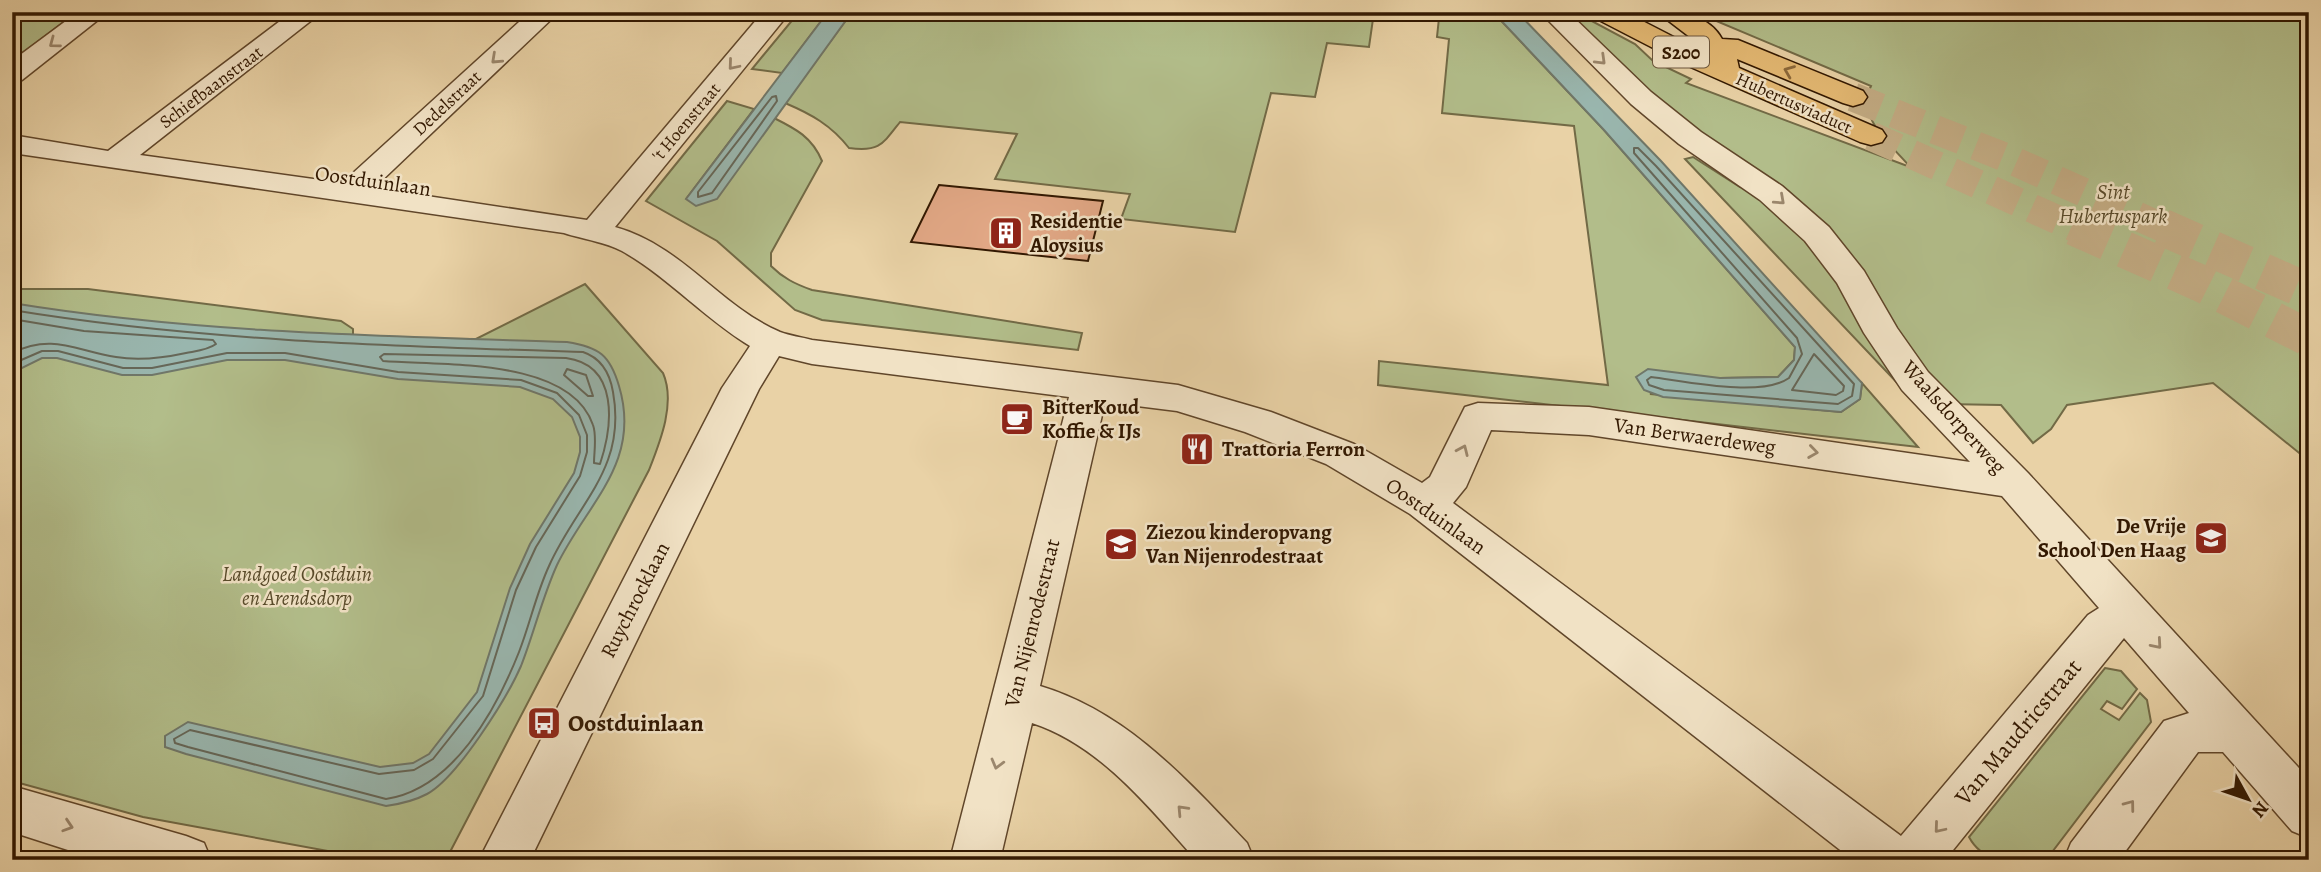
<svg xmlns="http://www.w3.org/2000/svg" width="2321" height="872" viewBox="0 0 2321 872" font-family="Alegreya,serif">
<rect width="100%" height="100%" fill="#e9d2a6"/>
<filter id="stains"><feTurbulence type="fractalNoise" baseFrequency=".00286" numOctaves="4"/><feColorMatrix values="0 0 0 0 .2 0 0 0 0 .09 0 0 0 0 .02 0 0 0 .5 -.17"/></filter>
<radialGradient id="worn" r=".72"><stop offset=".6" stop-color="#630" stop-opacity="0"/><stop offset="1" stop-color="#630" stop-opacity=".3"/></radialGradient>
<!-- green -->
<g fill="#b2bd8a" stroke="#726a46" stroke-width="2">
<path d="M17,12H77L12,61V29Z"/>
<path d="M799,12H828L782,73L752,69Z"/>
<path d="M852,12H1374L1369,47L1327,43L1315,97L1271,93L1235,232L1121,219L1130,194L995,179L1017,134L900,122C882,145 879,152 849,148C831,125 811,114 785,103Z"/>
<path d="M1493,12L1604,130L1795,347L1794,360L1778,377L1720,378L1650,394L1841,412L1860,399L1862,383L1918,447L1378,385L1379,361L1608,385L1574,126L1442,113L1449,39L1437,37L1439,18L1396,13Z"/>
<path d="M1559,12H1575L1635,44L1653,61L1691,79L1686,83L1910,167C1893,146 1855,118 1871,86L1695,12H2309V461L2213,383L2067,405L2051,429L2033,443L2001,405L1945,404L1871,296Z"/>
<path d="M727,101L754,109L686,199L749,151L774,118C796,129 812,137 822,161L771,253V266C783,278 795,284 812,290L1082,333L1078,350L822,320L795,310L717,241L646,201Z"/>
<path d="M1693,157L1740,187L1755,189L1813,240L1921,408L1685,159Z"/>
<path d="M585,284L663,373C676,403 660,442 649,470L450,852L436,860H377L143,817L12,781V289H88L341,321L353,329V336L363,338L476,339Z"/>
<path d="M2105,668L2121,671L2137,689L2122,709L2107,701L2101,709L2119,720L2140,693L2147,700L2151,722L2046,860C2017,860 1985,867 1969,837Z"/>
</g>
<!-- water -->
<g fill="#99b6ae" stroke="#707769" stroke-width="2">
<path d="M828,12H852L717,199L696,206L686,199Z"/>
<path d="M1493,12H1517L1661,161L1862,383L1860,399L1841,412L1663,397L1644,390L1636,377L1648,369L1720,378L1778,377L1794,360L1795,347L1604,130Z"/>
<path d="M12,303C195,333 382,336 567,342C599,347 610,355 619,386C642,463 587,503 557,565C542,598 534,633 521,666C507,698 457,778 427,794C414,801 400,804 386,806L186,754L165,747V736L188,722L380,767L413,763L429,754L477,692L510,588L530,544L574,473L580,452V437L572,417L553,399L520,387L398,379L285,360H227L152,375H122L57,358H42L12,373Z"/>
</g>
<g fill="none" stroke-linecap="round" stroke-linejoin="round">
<!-- shore -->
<g stroke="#666758" stroke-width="2">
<path d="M776,96L777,101L712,193L698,197V192L772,97Z"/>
<path d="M1634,148H1638L1656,166L1854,384L1852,396L1838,404L1664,390L1649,385L1647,380L1651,377C1684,381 1761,398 1789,378L1802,354L1797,338L1634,153Z"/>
<path d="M12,310C200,341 393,346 583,352C601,358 610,374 613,392C627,469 577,503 549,566C536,594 530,624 519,652C496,710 453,789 386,799L188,747L175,743L174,739L190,730L379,774L414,770L433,759L483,696L516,590L536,547L580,476L587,452V435L579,415L557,393L521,380L398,372L285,353H227L152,368H123L58,351H42L12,364"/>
<path d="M12,319L84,331L213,340L216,344C208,350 196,351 186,353C163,358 139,361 116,357C76,351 53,333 12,353"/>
<path d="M384,354L566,358C619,365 613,425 600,464L594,463C594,452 597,436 593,425C570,357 442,366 383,361L380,357Z"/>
<path d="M1814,354L1844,386L1843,391L1836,395L1792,390Z"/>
<path d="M567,369L586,375L593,396H588L564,375Z"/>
</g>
</g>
<!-- building -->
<path fill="#e2a886" stroke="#321801" stroke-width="2" d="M939,185L1103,201L1088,261L911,242Z"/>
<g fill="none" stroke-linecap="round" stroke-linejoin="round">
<!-- primary-tunnel-far1 -->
<g stroke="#c4ad85" stroke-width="29" stroke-dasharray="29 15" stroke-linecap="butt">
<path d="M1853,97L2007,158L2166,229"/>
<path d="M1871,136L2078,229"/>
</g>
<!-- primary-tunnel -->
<g stroke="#c4ad85" stroke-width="37" stroke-dasharray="37 18" stroke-linecap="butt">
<path d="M2074,227L2200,283L2309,338"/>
<path d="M2162,227L2309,292"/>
</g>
<!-- minor casing -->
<g stroke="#60462a" stroke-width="3">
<g id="minor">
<path d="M78,12H108L22,80L12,82V61Z"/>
<path d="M292,12H322L140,155L342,183L530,12H559L374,188L587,220L763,12H790L615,227C683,246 718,305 780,332C790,336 802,337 812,340L1178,385L1271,412L1354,444L1422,483L1430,477L1465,407L1478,403L1589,407L1970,462L1902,390L1864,333L1837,283L1805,241L1760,200L1679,144L1631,104L1540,12H1568L1651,92L1701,132L1782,186L1829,227L1864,271L1897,328L1928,372L2028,473L2309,779V838L2292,831L2223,752H2198L2119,860H2064L2071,843L2164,721L2189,713L2124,638L1945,860H1853L1410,514L1326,464L1245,432L1177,411L1105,402L1040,686C1127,712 1186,779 1247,843L1254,860H1196C1150,808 1100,745 1032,723L1000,860H950L1069,397L812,364L779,356L759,389L530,860H479L722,388L750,346C704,318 668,277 622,251C606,242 582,239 564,233L12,153V135L108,151ZM1491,430L1589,435L2002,496L2099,608L2088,615L1901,836L1453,503L1466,487Z"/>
<path d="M12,786L186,836L204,843L211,860H99L12,832Z"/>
</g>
</g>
<!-- primary casing -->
<g stroke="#321801" stroke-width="3">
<path id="primary" d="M1591,12H1625L1695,48V41L1657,12C1681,12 1709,15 1722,39L1738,40L1863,91L1867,97L1863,103L1853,106L1843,103L1737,59L1739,68L1882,130L1886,136L1882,142L1871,145L1860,142L1686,65L1595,18Z"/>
</g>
<!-- minor -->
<use href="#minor" fill="#f1e2c5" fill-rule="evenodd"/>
<!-- primary -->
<use href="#primary" fill="#e4b973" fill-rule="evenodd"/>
</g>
<!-- one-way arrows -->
<defs><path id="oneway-chevron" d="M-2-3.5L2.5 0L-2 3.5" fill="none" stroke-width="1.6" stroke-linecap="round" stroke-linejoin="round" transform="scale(1.75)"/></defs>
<g stroke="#9b876d">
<use href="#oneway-chevron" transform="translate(54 43) rotate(143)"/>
<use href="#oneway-chevron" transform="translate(496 59) rotate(137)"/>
<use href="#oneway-chevron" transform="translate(1601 60) rotate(44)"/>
<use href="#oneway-chevron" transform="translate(733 65) rotate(130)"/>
<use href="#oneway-chevron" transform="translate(1780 200) rotate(42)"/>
<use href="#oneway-chevron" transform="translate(1463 450) rotate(-66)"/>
<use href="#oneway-chevron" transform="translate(1813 452) rotate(8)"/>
<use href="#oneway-chevron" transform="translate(2157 644) rotate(49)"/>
<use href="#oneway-chevron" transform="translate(997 764) rotate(105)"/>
<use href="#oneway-chevron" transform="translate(2130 805) rotate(-53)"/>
<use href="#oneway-chevron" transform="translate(1182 810) rotate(-133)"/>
<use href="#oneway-chevron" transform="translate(68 826) rotate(18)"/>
<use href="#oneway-chevron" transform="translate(1939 828) rotate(130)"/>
</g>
<use stroke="#8b683a" href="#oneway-chevron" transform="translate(1789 71) rotate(-158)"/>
<!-- icons -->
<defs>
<g id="building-square" transform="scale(1.75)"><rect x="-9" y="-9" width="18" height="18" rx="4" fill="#8f2418" stroke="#f1e2c5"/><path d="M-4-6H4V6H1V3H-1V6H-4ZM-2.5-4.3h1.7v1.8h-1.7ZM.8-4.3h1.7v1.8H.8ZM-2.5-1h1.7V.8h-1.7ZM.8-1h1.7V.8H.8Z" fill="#fff"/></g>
<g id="cafe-square" transform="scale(1.75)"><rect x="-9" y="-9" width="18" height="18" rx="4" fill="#8f2418" stroke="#f1e2c5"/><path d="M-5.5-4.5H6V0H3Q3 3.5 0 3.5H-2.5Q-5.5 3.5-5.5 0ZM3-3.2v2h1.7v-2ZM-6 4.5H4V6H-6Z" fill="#fff"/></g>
<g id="restaurant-square" transform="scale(1.75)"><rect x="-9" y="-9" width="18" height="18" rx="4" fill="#8f2418" stroke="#f1e2c5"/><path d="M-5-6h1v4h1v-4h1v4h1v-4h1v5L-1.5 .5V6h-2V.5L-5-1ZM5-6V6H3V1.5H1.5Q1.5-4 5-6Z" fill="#fff"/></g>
<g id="school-square" transform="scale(1.75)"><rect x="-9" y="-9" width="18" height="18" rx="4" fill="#8f2418" stroke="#f1e2c5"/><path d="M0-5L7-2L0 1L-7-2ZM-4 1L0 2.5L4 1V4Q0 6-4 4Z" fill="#fff"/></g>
<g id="bus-square" transform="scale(1.75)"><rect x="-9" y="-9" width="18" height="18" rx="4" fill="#8f2418" stroke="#f1e2c5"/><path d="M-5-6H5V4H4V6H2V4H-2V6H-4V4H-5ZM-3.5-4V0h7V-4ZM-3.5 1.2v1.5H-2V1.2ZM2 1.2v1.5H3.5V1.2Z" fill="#fff"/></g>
</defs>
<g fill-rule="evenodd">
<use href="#building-square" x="1006" y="233"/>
<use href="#cafe-square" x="1017" y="419"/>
<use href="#restaurant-square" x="1197" y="449"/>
<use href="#school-square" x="2211" y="538"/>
<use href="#school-square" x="1121" y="544"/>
<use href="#bus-square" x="544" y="723"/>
</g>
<g text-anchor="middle" stroke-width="5" stroke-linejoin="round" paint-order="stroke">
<!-- far-street labels -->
<g font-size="18" fill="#321801" stroke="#f1e2c5">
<text transform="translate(211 87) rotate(-37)" y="6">Schiefbaanstraat</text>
<text transform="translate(447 103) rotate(-43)" y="6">Dedelstraat</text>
<text transform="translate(1794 103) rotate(24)" y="6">Hubertusviaduct</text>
<text transform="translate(686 122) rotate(-50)" y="6">'t Hoenstraat</text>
</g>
<!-- shield labels -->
<rect fill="#f1e2c5" stroke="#6b553c" stroke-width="2" x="1653" y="36.5" width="56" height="31" rx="5"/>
<g font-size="19" font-weight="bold" fill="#321801">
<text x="1681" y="59">S200</text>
</g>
<!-- street labels -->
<g font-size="21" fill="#321801" stroke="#f1e2c5">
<text transform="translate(373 181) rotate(8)" y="7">Oostduinlaan</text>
<text transform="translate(1954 417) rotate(48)" y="7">Waalsdorperweg</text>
<text transform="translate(1695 436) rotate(8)" y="7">Van Berwaerdeweg</text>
<text transform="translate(1436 516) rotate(35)" y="7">Oostduinlaan</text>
<text transform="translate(635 600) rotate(-63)" y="7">Ruychrocklaan</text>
<text transform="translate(1032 623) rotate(-76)" y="7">Van Nijenrodestraat</text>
</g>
<!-- park labels -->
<g font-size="21" font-style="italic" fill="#584a2a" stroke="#f1e2c5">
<text x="2113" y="199">Sint<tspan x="2113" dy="24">Hubertuspark</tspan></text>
<text x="297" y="581">Landgoed Oostduin<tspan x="297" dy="24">en Arendsdorp</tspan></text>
</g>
<!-- poi labels -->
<g font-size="21" font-weight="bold" fill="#321801" stroke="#f1e2c5" text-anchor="start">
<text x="1030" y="228">Residentie<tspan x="1030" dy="24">Aloysius</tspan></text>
<text x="1042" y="414">BitterKoud<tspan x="1042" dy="24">Koffie &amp; IJs</tspan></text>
<text x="1222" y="456">Trattoria Ferron</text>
<text x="2186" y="533" text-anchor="end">De Vrije<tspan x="2186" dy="24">School Den Haag</tspan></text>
<text x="1146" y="539">Ziezou kinderopvang<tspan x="1146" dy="24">Van Nijenrodestraat</tspan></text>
</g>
<!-- near-poi labels -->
<g font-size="24" font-weight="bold" fill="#321801" stroke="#f1e2c5" text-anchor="start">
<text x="568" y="731">Oostduinlaan</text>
</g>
<!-- near-street labels -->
<g font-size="24" fill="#321801" stroke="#f1e2c5">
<text transform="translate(2018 732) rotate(-50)" y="8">Van Maudricstraat</text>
</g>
</g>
<!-- margin -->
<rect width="2321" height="872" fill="none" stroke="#e9d2a6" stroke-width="42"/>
<rect x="14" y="14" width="2293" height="844" fill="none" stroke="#321801" stroke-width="3.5"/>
<rect x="21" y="21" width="2279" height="830" fill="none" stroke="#321801" stroke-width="2"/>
<!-- north arrow -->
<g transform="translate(2248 799) rotate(130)" stroke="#f1e2c5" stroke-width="5" paint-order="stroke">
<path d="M0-5L12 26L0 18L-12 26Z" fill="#321801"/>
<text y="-10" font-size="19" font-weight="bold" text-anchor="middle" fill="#321801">N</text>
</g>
<rect width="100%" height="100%" filter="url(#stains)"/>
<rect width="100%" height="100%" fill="url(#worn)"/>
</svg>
